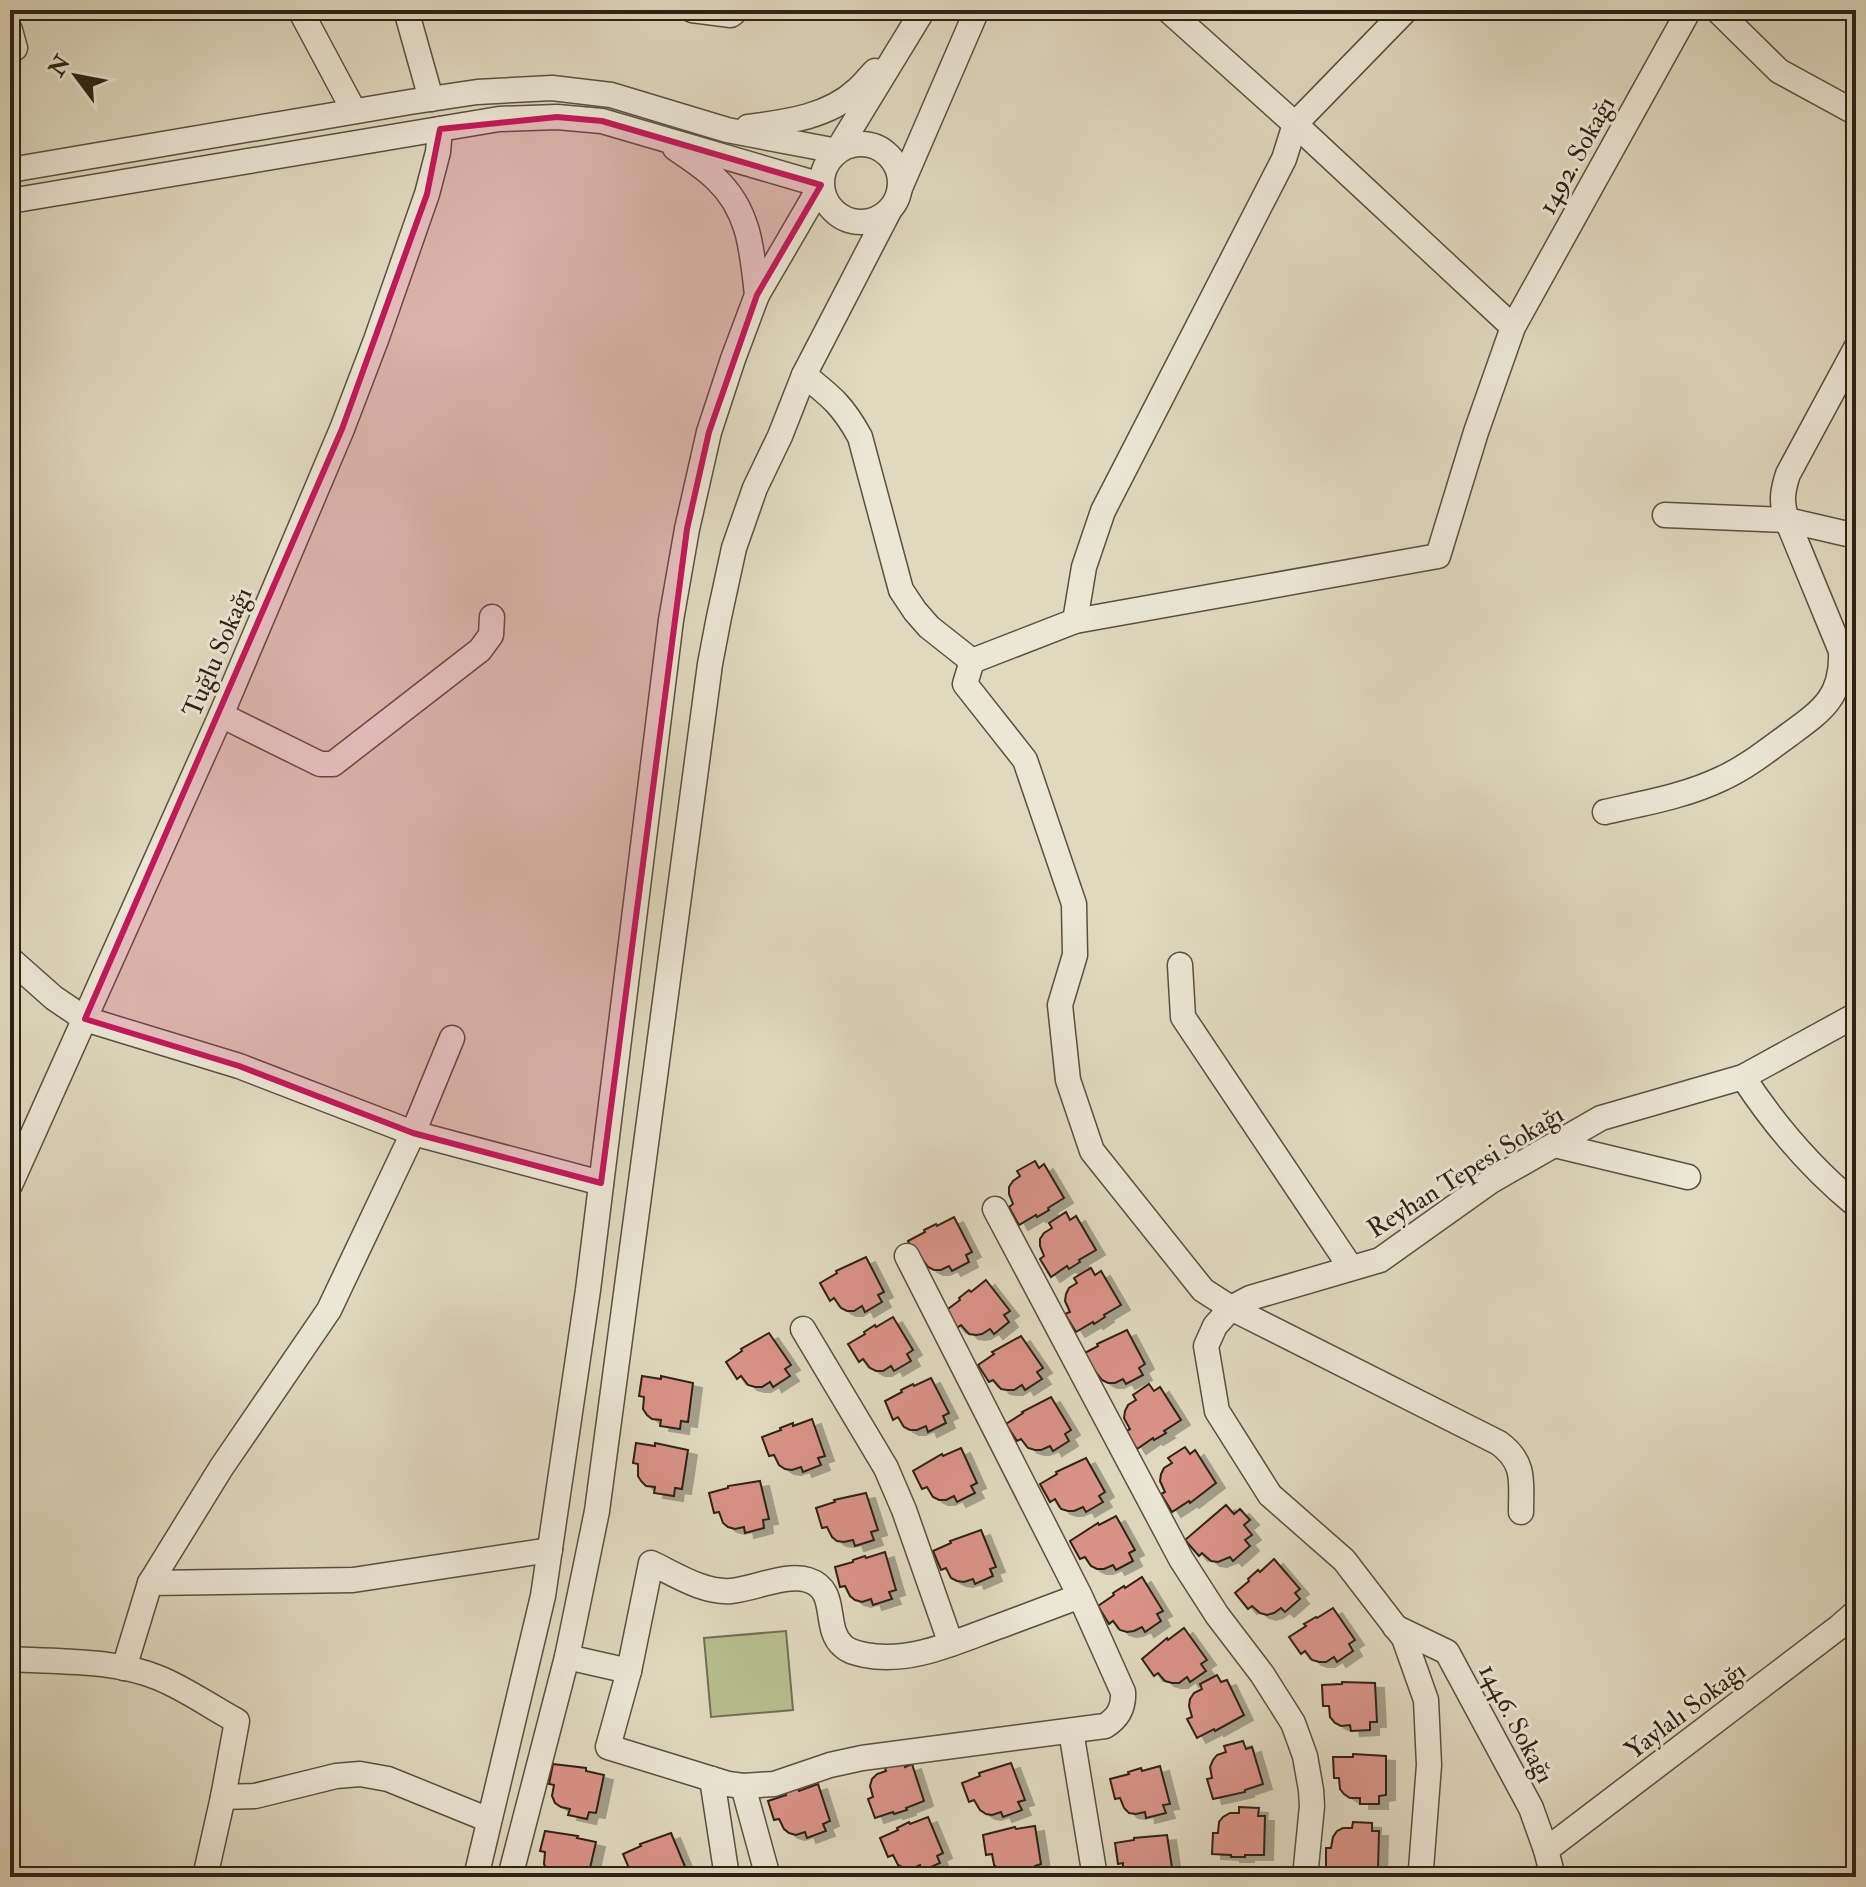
<svg xmlns="http://www.w3.org/2000/svg" width="1866" height="1887" viewBox="0 0 1866 1887" font-family="'IM FELL Double Pica',serif">
<defs>
<filter id="shadow"><feDropShadow dx="9" dy="5" stdDeviation="0" flood-color="#0004"/></filter>
</defs>
<rect width="100%" height="100%" fill="#e0d9bf"/>
<filter id="stains"><feTurbulence type="fractalNoise" baseFrequency=".0025" numOctaves="4"/><feColorMatrix values="0 0 0 0 .2 0 0 0 0 .09 0 0 0 0 .02 0 0 0 .5 -.17"/></filter>
<radialGradient id="worn" r=".72"><stop offset=".6" stop-color="#630" stop-opacity="0"/><stop offset="1" stop-color="#630" stop-opacity=".3"/></radialGradient>
<!-- green -->
<path fill="#b7be8f" stroke="#727052" stroke-width="2" d="M786,1631L793,1710L711,1717L704,1638Z"/>
<!-- building -->
<g fill="#da9388" stroke="#2d2215" stroke-width="2" filter="url(#shadow)">
<path d="M1035,1161L1039,1168L1044,1164L1064,1198L1048,1208L1049,1210L1037,1217L1036,1215L1019,1225L1009,1207L1013,1204L1009,1194V1187L1013,1181L1020,1176L1017,1171Z"/>
<path d="M1066,1212L1070,1220L1076,1216L1096,1250L1079,1260L1080,1262L1069,1269L1067,1266L1051,1277L1040,1259L1044,1256L1040,1246V1239L1044,1233L1052,1228L1049,1223Z"/>
<path d="M954,1217L972,1252L966,1255L969,1262L952,1271L949,1266L941,1270H934L928,1267L921,1257L917,1259L908,1241L925,1232L924,1230L936,1224L937,1226Z"/>
<path d="M866,1257L884,1292L878,1295L882,1302L865,1312L862,1306L854,1311H847L841,1308L834,1298L830,1301L820,1283L837,1273L836,1271Z"/>
<path d="M1091,1268L1095,1275L1101,1271L1121,1305L1104,1315L1105,1317L1094,1324L1093,1322L1076,1332L1065,1314L1070,1312L1065,1301L1066,1294L1069,1288L1077,1283L1074,1278Z"/>
<path d="M986,1280L1010,1311L1004,1315L1009,1322L994,1334L990,1329L982,1334L976,1335L969,1334L961,1325L957,1328L944,1312L960,1300L959,1298L969,1290L971,1292Z"/>
<path d="M893,1317L913,1350L907,1354L911,1361L894,1371L891,1366L883,1371H876L870,1368L863,1359L859,1362L848,1344L865,1334L864,1332L875,1325L876,1327Z"/>
<path d="M1127,1330L1145,1364L1139,1368L1143,1375L1126,1384L1123,1379L1115,1383H1108L1102,1380L1095,1371L1091,1373L1081,1355L1098,1346L1097,1344Z"/>
<path d="M769,1333L791,1365L785,1369L790,1376L773,1387L770,1382L762,1387H755L748,1385L741,1376L737,1379L726,1362L742,1351L741,1349Z"/>
<path d="M1021,1336L1043,1368L1037,1372L1042,1379L1025,1390L1022,1385L1014,1390H1007L1001,1389L993,1380L989,1382L978,1365L994,1354L992,1352Z"/>
<path d="M642,1376L661,1379V1376L693,1383L688,1422L681,1421L680,1429L660,1426L661,1420L652,1419L647,1415L643,1409L644,1397L639,1396Z"/>
<path d="M931,1378L949,1413L943,1416L946,1423L928,1432L926,1426L917,1430H910L904,1427L898,1417L893,1420L885,1401L902,1392L901,1390L913,1384L914,1386Z"/>
<path d="M1149,1384L1154,1391L1160,1387L1181,1420L1164,1431L1166,1433L1154,1440L1153,1438L1137,1449L1126,1431L1130,1429L1124,1418L1125,1411L1128,1405L1136,1400L1133,1395Z"/>
<path d="M1051,1397L1071,1430L1065,1434L1069,1441L1053,1451L1050,1446L1041,1450H1035L1028,1448L1021,1439L1017,1441L1006,1424L1023,1413L1022,1412Z"/>
<path d="M812,1419L825,1456L818,1458L821,1465L803,1472L801,1467L792,1470L785,1469L779,1465L774,1455L769,1456L762,1437L781,1430L780,1428L793,1423V1426Z"/>
<path d="M636,1443L655,1446V1443L688,1450L682,1489L675,1488L674,1496L654,1493L655,1487L646,1486L641,1481L638,1476V1464L633,1463Z"/>
<path d="M1185,1447L1190,1454L1195,1450L1216,1483L1190,1503L1189,1501L1172,1512L1161,1494L1165,1492L1160,1481L1161,1474L1164,1468L1172,1463L1168,1458Z"/>
<path d="M961,1448L977,1483L971,1486L975,1493L957,1502L954,1496L946,1500H939L933,1497L927,1487L922,1489L913,1471L942,1454L943,1456Z"/>
<path d="M1086,1458L1105,1492L1099,1496L1103,1502L1086,1512L1083,1507L1074,1511H1068L1061,1509L1055,1499L1050,1502L1040,1484L1057,1474L1056,1472Z"/>
<path d="M760,1481L769,1519L763,1520L764,1528L745,1533L744,1527L735,1529L728,1527L723,1523L719,1512L714,1513L709,1493L728,1488V1486Z"/>
<path d="M866,1493L878,1530L871,1532L874,1540L855,1546L853,1540L844,1542L837,1541L832,1537L827,1527L822,1528L816,1508L835,1502L834,1500Z"/>
<path d="M1226,1505L1234,1514L1240,1509L1250,1520L1244,1525L1252,1535L1245,1540L1250,1546L1233,1561L1230,1557L1218,1562L1211,1561L1202,1553L1199,1556L1185,1540Z"/>
<path d="M1116,1516L1135,1550L1129,1553L1133,1561L1116,1570L1113,1565L1104,1569H1097L1091,1566L1085,1557L1080,1559L1070,1541L1098,1523L1099,1525Z"/>
<path d="M981,1530L996,1567L990,1569L993,1576L975,1584L973,1579L964,1582L957,1581L951,1578L946,1568L941,1570L933,1551L951,1543L950,1541Z"/>
<path d="M885,1552L896,1590L889,1592L892,1599L873,1605L871,1599L862,1602L855,1600L850,1596L845,1586L840,1587L835,1567L853,1562V1560L865,1556L866,1558Z"/>
<path d="M1274,1559L1300,1589L1295,1593L1300,1599L1285,1612L1281,1608L1274,1613L1267,1615L1260,1613L1252,1606L1248,1609L1235,1593L1249,1581L1248,1579L1258,1570L1260,1572Z"/>
<path d="M1142,1577L1163,1611L1157,1614L1161,1621L1145,1632L1142,1627L1134,1631L1127,1632L1120,1630L1113,1621L1109,1624L1098,1606L1114,1595L1113,1593L1124,1586L1125,1588Z"/>
<path d="M1333,1608L1355,1640L1349,1644L1353,1651L1337,1662L1334,1657L1326,1662H1319L1312,1660L1305,1651L1301,1654L1289,1637L1306,1626L1304,1624L1316,1617L1317,1618Z"/>
<path d="M1184,1628L1207,1660L1201,1664L1206,1671L1190,1682L1187,1677L1179,1683H1172L1165,1681L1158,1673L1154,1676L1142,1659L1167,1638L1168,1640Z"/>
<path d="M1217,1675L1221,1682L1227,1680L1244,1715L1215,1731L1214,1729L1197,1738L1187,1719L1192,1717L1189,1706L1190,1699L1194,1693L1202,1689L1200,1684Z"/>
<path d="M1342,1682L1375,1683L1377,1722H1370V1730L1351,1731L1350,1725L1341,1726L1335,1723L1330,1717L1329,1706H1323L1322,1685L1342,1684Z"/>
<path d="M1243,1741L1246,1749L1252,1747L1263,1784L1245,1790V1792L1213,1799L1207,1779L1212,1778L1210,1767L1213,1760L1217,1755L1226,1752L1224,1746Z"/>
<path d="M1353,1754L1386,1756V1795L1379,1796V1804H1360V1798H1350L1344,1794L1340,1789L1339,1778H1334L1333,1757H1353Z"/>
<path d="M903,1759L905,1767L912,1764L924,1801L906,1808L907,1810L894,1814L893,1812L875,1818L868,1799L873,1797L870,1786L872,1779L877,1774L886,1771L884,1765Z"/>
<path d="M1011,1763L1025,1800L1018,1802L1022,1810L1003,1817L1001,1812L992,1815L986,1814L980,1810L974,1800L969,1802L962,1783L980,1776L979,1773Z"/>
<path d="M553,1764L586,1768V1771L604,1775L596,1813L589,1812L587,1819L568,1815L570,1809L561,1807L555,1803L552,1796L554,1785L549,1784Z"/>
<path d="M1160,1766L1170,1804L1163,1805L1166,1813L1146,1818L1145,1812L1136,1814L1129,1813L1124,1808L1120,1798L1115,1799L1110,1779L1129,1774L1128,1772L1141,1768L1142,1771Z"/>
<path d="M818,1784L830,1821L823,1824L826,1831L807,1838L805,1832L796,1835L789,1833L784,1829L779,1819L774,1820L768,1801L786,1795L785,1792L798,1788L799,1791Z"/>
<path d="M1239,1807L1259,1808L1258,1816H1265L1264,1855H1245V1857H1231V1855L1212,1854L1213,1833H1218L1219,1822L1223,1817L1230,1813H1239Z"/>
<path d="M928,1817L943,1853L937,1856L940,1863L922,1871L920,1865L911,1869L904,1868L898,1865L893,1855L888,1857L880,1838L898,1830L897,1828L909,1822L910,1824Z"/>
<path d="M1353,1822L1372,1823V1831H1379L1378,1870H1358V1872H1345V1869H1326V1848H1331L1333,1837L1337,1831L1343,1828H1352Z"/>
<path d="M1035,1826L1041,1864L1035,1866L1036,1874L1016,1877L1015,1871L1006,1872L1000,1870L994,1865L992,1854L986,1855L983,1835L1015,1827L1016,1829Z"/>
<path d="M545,1831L578,1836L577,1838L596,1842L588,1877H559L552,1875L547,1870L544,1864L545,1852L540,1851Z"/>
<path d="M671,1833L686,1869L680,1871L683,1877H638L636,1871L631,1873L623,1854L641,1846L640,1844Z"/>
<path d="M1167,1835L1173,1874L1166,1875V1877H1129L1123,1868V1863L1118,1864L1115,1843L1134,1840V1838Z"/>
</g>
<g fill="none" stroke-linecap="round" stroke-linejoin="round">
<!-- minor casing -->
<g stroke="#5a5040" stroke-width="27">
<g id="minor">
<path d="M300,10L354,111"/>
<path d="M406,10L431,99"/>
<path d="M692,10L731,15L737,10"/>
<path d="M1168,10L1295,124L1406,10"/>
<path d="M1717,10L1779,71L1856,113"/>
<path d="M10,30L15,48"/>
<path d="M1295,124L1513,327"/>
<path d="M748,127C786,122 828,117 857,90C864,84 869,77 875,71"/>
<circle cx="861" cy="183" r="39"/>
<path d="M675,148C689,158 704,167 716,179C750,211 752,251 757,295"/>
<path d="M10,170L410,102L477,92L552,88L611,95L727,130L837,151L923,10"/>
<path d="M900,188L977,10"/>
<path d="M10,201L499,119L557,117L602,121L821,185L757,295L733,359L709,432L687,529L671,620L588,1290L543,1596L476,1877"/>
<path d="M804,375C832,397 843,406 860,437L901,590L915,611L929,627L972,661L965,684L1025,760L1074,904L1075,955L1060,1005L1068,1080L1092,1151L1203,1290L1231,1308L1499,1443C1526,1463 1521,1482 1521,1512"/>
<path d="M1665,515L1787,520L1856,536"/>
<path d="M1075,621L1084,567L1103,511L1284,159L1295,124"/>
<path d="M972,661L1075,621L1438,556L1476,432L1513,327L1689,10"/>
<path d="M221,715L320,764H333L480,650L491,635L492,617"/>
<path d="M1605,812C1645,803 1686,796 1723,778C1747,767 1768,750 1790,734C1823,710 1843,696 1841,651L1787,520C1781,503 1782,492 1788,474L1856,348"/>
<path d="M10,959L54,998L85,1019L239,1066L413,1133L601,1183"/>
<path d="M1180,965L1183,1017L1351,1268"/>
<path d="M1743,1077C1775,1126 1811,1168 1856,1205"/>
<path d="M1555,1145L1688,1177"/>
<path d="M10,1185L221,715L342,429L376,340L427,194L438,152L440,129"/>
<path d="M995,1209L1181,1559L1217,1615L1262,1674L1293,1723L1305,1756L1311,1790L1312,1806L1305,1877"/>
<path d="M907,1256L1080,1596L1123,1692C1124,1708 1118,1718 1105,1726L862,1758L830,1765L774,1784L743,1786L728,1784L608,1747L629,1671L651,1563C675,1574 703,1593 731,1591C754,1589 786,1573 808,1580C840,1590 822,1628 843,1646C849,1652 857,1653 865,1655C912,1664 957,1641 1000,1626C1027,1616 1053,1606 1080,1596"/>
<path d="M803,1329L886,1468L904,1510L951,1644"/>
<path d="M150,1583L353,1580L550,1550"/>
<path d="M1395,1627L1447,1652L1531,1808L1546,1850L1553,1877"/>
<path d="M567,1657L629,1671"/>
<path d="M10,1659C59,1662 113,1659 159,1678C186,1689 211,1707 237,1721L223,1797L205,1877"/>
<path d="M124,1668L150,1583L221,1468L329,1310L413,1133L452,1038"/>
<path d="M1071,1731L1095,1877"/>
<path d="M712,1779L727,1877"/>
<path d="M743,1786L768,1877"/>
<path d="M223,1797L255,1796L336,1776L360,1774L388,1779L489,1820"/>
<path d="M1546,1850L1839,1627L1856,1612"/>
<path d="M510,1877L567,1657L597,1511L710,664L719,617L734,548L755,488L780,436L804,375L889,211"/>
<path d="M1422,1877L1421,1869L1429,1765L1426,1700L1404,1638L1344,1560L1270,1495L1217,1411L1206,1346L1215,1326L1231,1308L1250,1298L1380,1260L1491,1181L1601,1118L1743,1077L1856,1015"/>
</g>
</g>
<!-- minor -->
<use href="#minor" stroke="#ebe6d5" stroke-width="24"/>
</g>
<!-- marked area -->
<path fill="#c2185b" fill-opacity="0.2" stroke="#c2185b" stroke-width="6" stroke-linejoin="round" d="M557,117L602,121L821,185L757,295L709,432L687,529L601,1183L413,1133L239,1066L85,1019L342,429L427,194L440,129Z"/>
<g text-anchor="middle" stroke-width="6" stroke-linejoin="round" paint-order="stroke">
<!-- street labels -->
<g font-size="26" fill="#2d2215" stroke="#ebe6d5">
<text transform="translate(1576 155) rotate(-61)" y="9">1492. Sokağı</text>
<text transform="translate(217 652) rotate(-67)" y="9">Tuğlu Sokağı</text>
<text transform="translate(1465 1171) rotate(-32)" y="9">Reyhan Tepesi Sokağı</text>
<text transform="translate(1685 1710) rotate(-37)" y="9">Yaylalı Sokağı</text>
<text transform="translate(1517 1723) rotate(62)" y="9">1446. Sokağı</text>
</g>
</g>
<!-- margin -->
<rect width="1866" height="1887" fill="none" stroke="#e0d9bf" stroke-width="40"/>
<rect x="12" y="12" width="1842" height="1863" fill="none" stroke="#2d2215" stroke-width="4"/>
<rect x="20" y="20" width="1826" height="1847" fill="none" stroke="#2d2215" stroke-width="2"/>
<!-- north arrow -->
<g transform="translate(76 76) rotate(302)" stroke="#ebe6d5" stroke-width="6" paint-order="stroke">
<path d="M0-6L14 30L0 20L-14 30Z" fill="#2d2215"/>
<text y="-12" font-size="22" font-weight="bold" text-anchor="middle" fill="#2d2215">N</text>
</g>
<rect width="100%" height="100%" filter="url(#stains)"/>
<rect width="100%" height="100%" fill="url(#worn)"/>
</svg>
